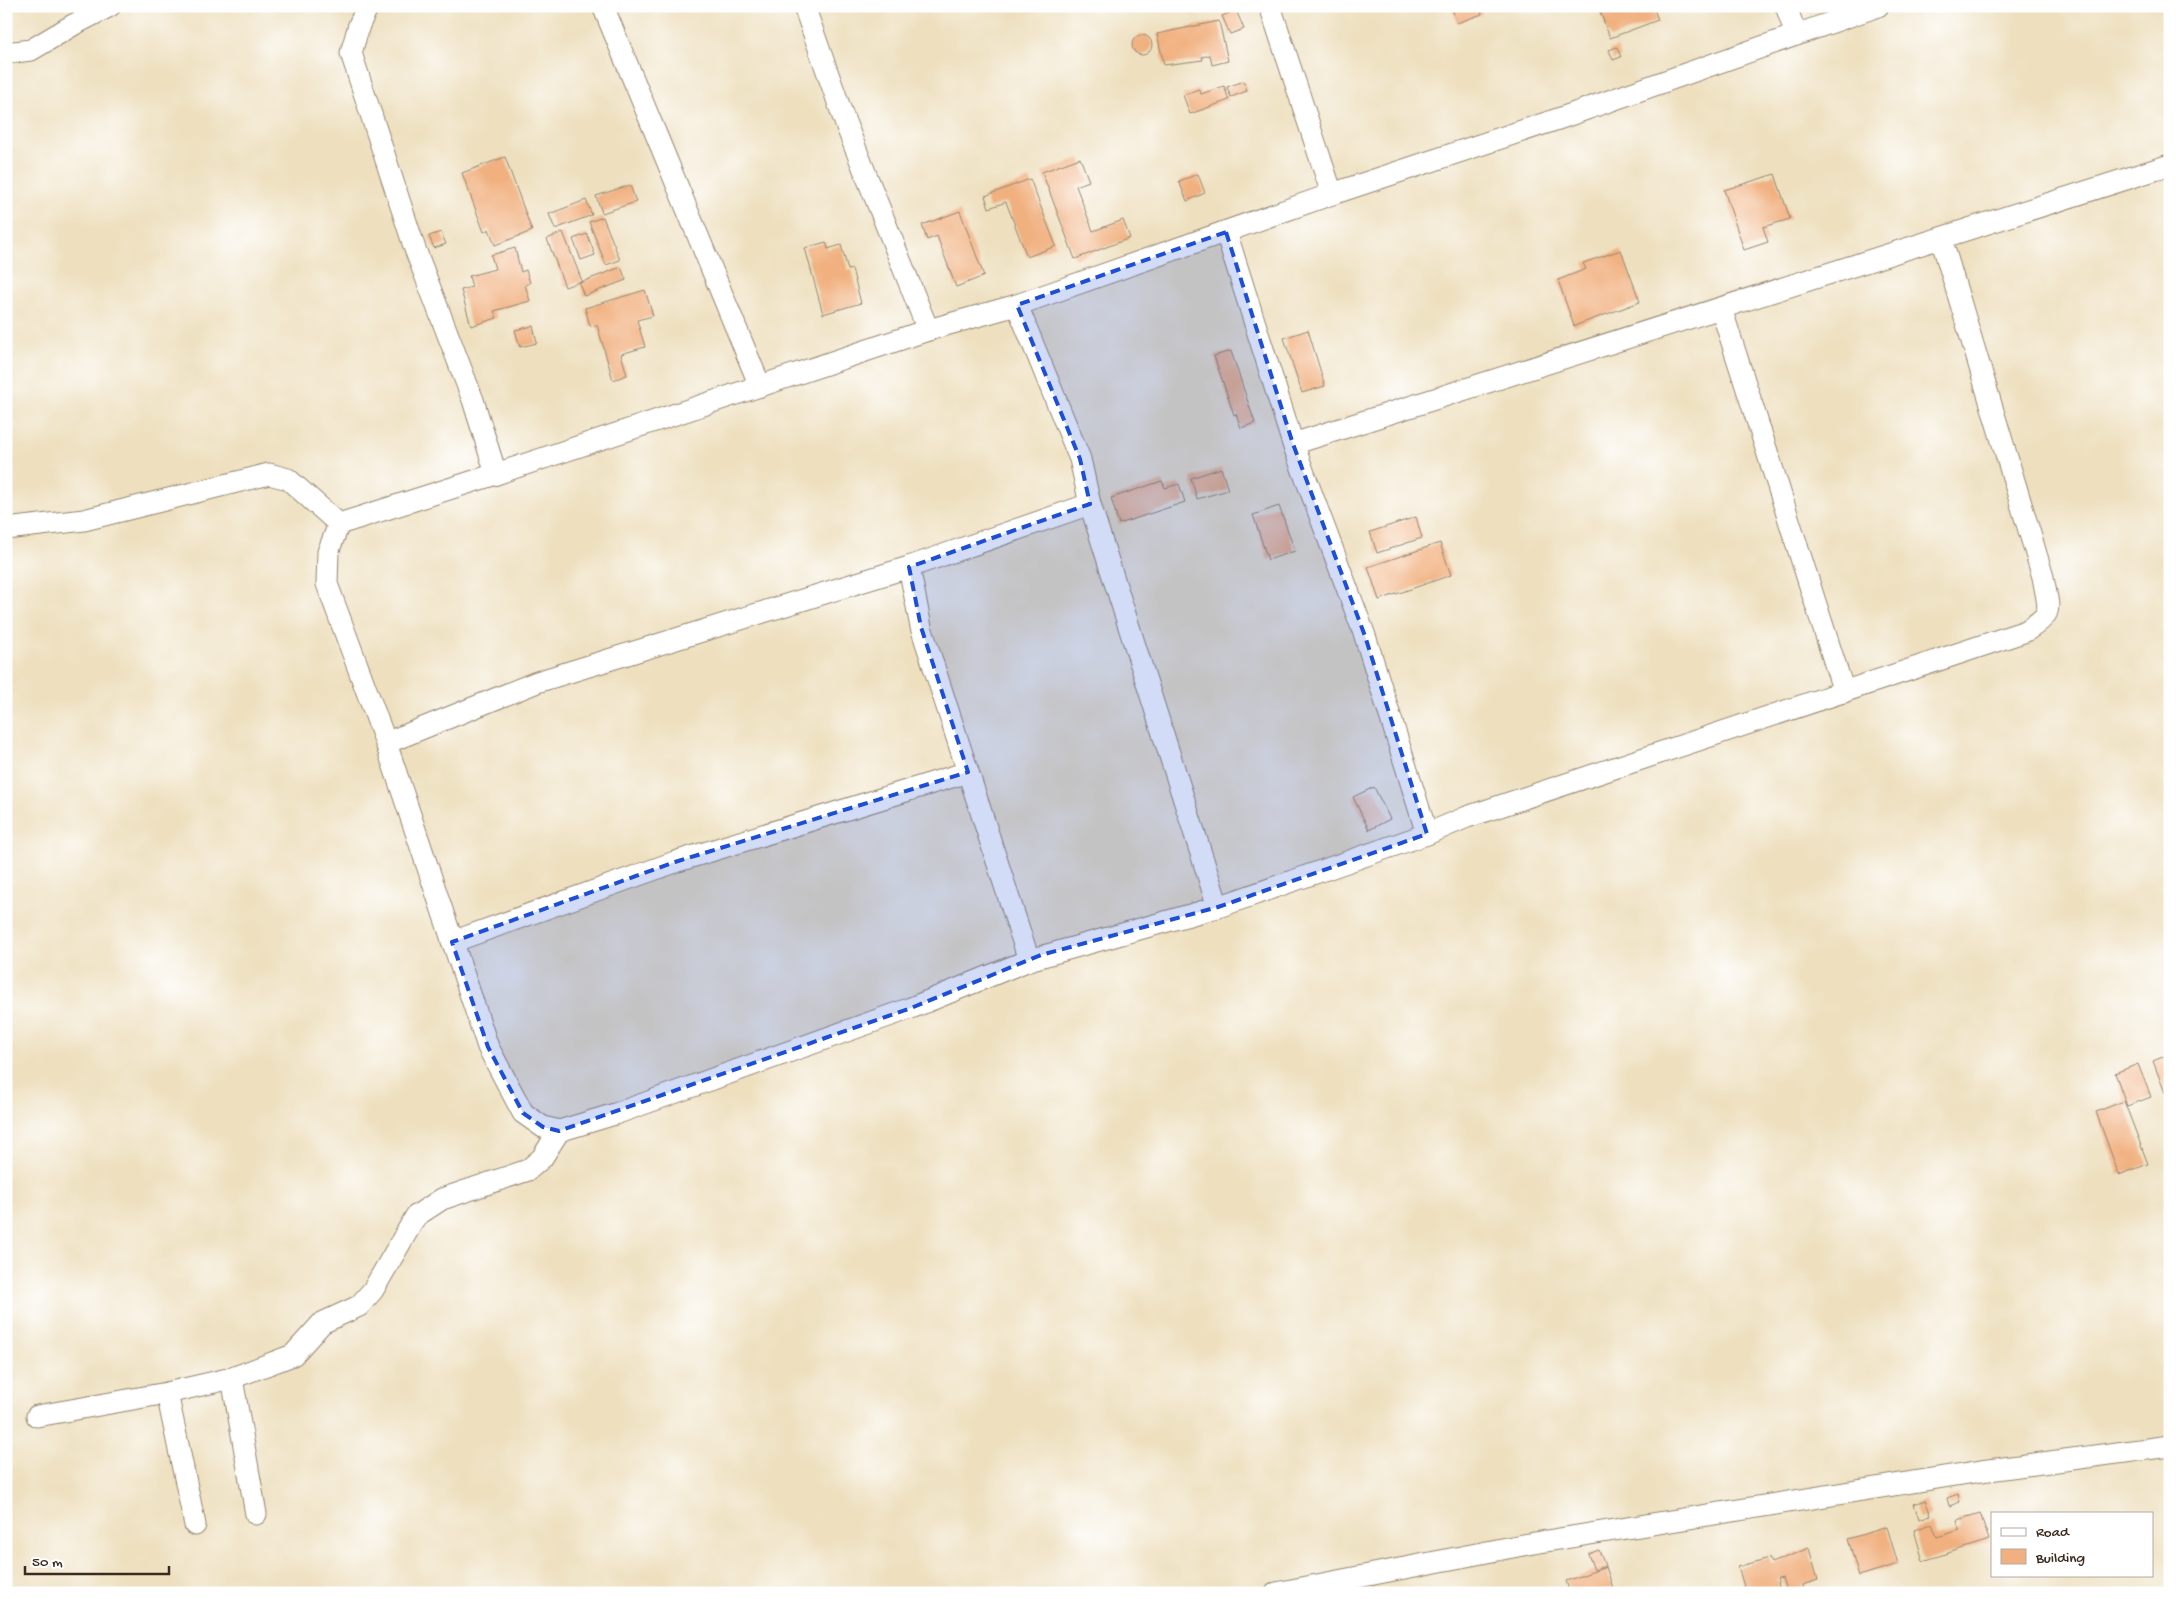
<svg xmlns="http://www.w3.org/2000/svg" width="2176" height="1599" viewBox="0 0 2176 1599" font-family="'Gochi Hand',sans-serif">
<rect width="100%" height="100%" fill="#fff"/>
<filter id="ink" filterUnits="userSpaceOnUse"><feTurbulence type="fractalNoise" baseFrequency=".02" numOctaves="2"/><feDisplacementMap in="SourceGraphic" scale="10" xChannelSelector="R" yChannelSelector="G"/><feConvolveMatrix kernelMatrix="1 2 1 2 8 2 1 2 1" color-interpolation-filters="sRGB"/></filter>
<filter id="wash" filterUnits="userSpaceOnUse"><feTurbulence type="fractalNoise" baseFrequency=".0096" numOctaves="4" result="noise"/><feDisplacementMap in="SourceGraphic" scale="20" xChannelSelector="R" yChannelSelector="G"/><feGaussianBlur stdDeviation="1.12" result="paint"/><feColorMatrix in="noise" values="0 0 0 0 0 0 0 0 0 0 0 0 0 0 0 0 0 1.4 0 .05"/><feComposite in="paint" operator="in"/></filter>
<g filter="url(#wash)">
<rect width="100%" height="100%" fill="#eee0bf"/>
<g id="blocks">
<!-- building -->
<g fill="#f1b07f">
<path d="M1451,6H1488L1480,9L1482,14L1457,23Z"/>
<path d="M1598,6H1653L1658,20L1610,38Z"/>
<path d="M1236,10L1244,29L1230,34L1222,16Z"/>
<path d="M1219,21L1228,61L1212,65L1210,55L1202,57L1203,60L1164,65L1157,34Z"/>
<circle cx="1142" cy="45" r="10"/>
<path d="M1617,47L1621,57L1613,60L1609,50Z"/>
<path d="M1244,81L1247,91L1231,97L1227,87Z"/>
<path d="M1224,86L1229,100L1190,114L1183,95L1199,89L1201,94Z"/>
<path d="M505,157L532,231L495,245L489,229L484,232L462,173Z"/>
<path d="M1080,158L1089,181L1076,186L1093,231L1123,220L1130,238L1075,259L1042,172Z"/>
<path d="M1198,174L1205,193L1187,201L1179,181Z"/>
<path d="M1775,174L1790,219L1763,227L1768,242L1744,250L1724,190Z"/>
<path d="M1030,179L1056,246L1027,257L1006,202L989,208L985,196Z"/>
<path d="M630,185L636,202L602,213L596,196Z"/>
<path d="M586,200L592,215L555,229L549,214Z"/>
<path d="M960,211L984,276L956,287L937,236L927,240L922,225Z"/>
<path d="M603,217L620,260L606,265L589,222Z"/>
<path d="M441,232L446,244L434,248L429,236Z"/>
<path d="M563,232L582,281L565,287L547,239Z"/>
<path d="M587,234L595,255L581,260L573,239Z"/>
<path d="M826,242L828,249L841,245L848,270L852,269L861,303L823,314L805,248Z"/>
<path d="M515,248L521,272L526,270L530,283L525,285L530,301L494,311L497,318L471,326L461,290L472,287L469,276L495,269L491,255Z"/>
<path d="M1621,250L1640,302L1574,326L1558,280L1586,269L1583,263Z"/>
<path d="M621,267L626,280L584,296L579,283Z"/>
<path d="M645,290L653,316L637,320L645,347L621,354L627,375L613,380L597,325L590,326L585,308Z"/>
<path d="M533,326L537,343L520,347L515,330Z"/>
<path d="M1308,330L1325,386L1302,393L1284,338Z"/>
<path d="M1231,351L1255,423L1241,428L1236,414L1234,415L1214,356Z"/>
<path d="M1221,468L1228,490L1197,499L1191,478Z"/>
<path d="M1162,481L1165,488L1179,484L1185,502L1119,524L1111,498Z"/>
<path d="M1279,506L1295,551L1268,560L1253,515Z"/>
<path d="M1416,517L1422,538L1377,553L1370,532Z"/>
<path d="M1440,543L1451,575L1379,600L1368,567Z"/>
<path d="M1374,787L1390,819L1369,830L1353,797Z"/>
<path d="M2170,1054V1091L2165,1093L2153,1061Z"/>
<path d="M2138,1064L2151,1097L2127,1106L2115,1073Z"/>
<path d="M2124,1101L2148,1164L2119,1175L2096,1112Z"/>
<path d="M1958,1494L1960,1502L1949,1506L1947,1498Z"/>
<path d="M1925,1500L1931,1515L1919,1519L1914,1504Z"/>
<path d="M1980,1513L1989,1540L1923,1561L1914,1530L1932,1524L1937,1537L1960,1530L1957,1520Z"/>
<path d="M1887,1527L1898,1564L1859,1576L1848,1539Z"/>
<path d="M1809,1548L1818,1580L1802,1585L1803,1589L1787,1593L1782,1578L1777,1579L1781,1593H1746L1738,1567L1769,1558L1771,1563Z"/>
<path d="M1599,1550L1605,1566L1594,1570L1588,1554Z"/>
<path d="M1606,1567L1613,1588L1600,1593H1570L1566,1581Z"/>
</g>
</g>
</g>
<g filter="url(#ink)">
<use href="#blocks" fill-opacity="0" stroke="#94856e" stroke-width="1"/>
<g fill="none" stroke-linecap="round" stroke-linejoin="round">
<!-- minor casing -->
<g stroke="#94856e" stroke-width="23">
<g id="minor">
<path d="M603,6L760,386"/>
<path d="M804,6L845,122L928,330"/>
<path d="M1270,6L1332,194L1561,118L1878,6"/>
<path d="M1786,6L1796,35"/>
<path d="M6,53L31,50L73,25L110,6"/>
<path d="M1226,232L1293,444L2170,165"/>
<path d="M1017,305L1080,459L1090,504L1218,907"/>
<path d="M1721,308L1844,692"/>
<path d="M1293,444L1365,636L1427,834L1467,817L2026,631C2056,612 2048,609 2043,577L1941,238"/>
<path d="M496,474L928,330L1017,305L1332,194"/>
<path d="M339,524L328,552L327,584L386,743"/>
<path d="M6,529L84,520L269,474L288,479L339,524L496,474L473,400L415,249L351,53L359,25L368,6"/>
<path d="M909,567L921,627L1029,960L1218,907L1427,834"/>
<path d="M452,942L675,862L968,772"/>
<path d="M1029,960L911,1008L615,1114L559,1131L543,1127L523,1113L488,1047L386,743L537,682L909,567L1090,504"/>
<path d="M232,1378L256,1514"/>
<path d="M167,1393L195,1525"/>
<path d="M37,1416L167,1393L232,1378L293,1355L322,1323L359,1306L373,1290L416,1216L442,1199L528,1170L542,1158L559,1131"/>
<path d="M1276,1593L1528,1544L1981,1471L2170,1446"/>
</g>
</g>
<!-- minor -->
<use href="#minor" stroke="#fff" stroke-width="21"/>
</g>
</g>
<!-- marked area -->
<path fill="#1d4ed8" fill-opacity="0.2" stroke="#1d4ed8" stroke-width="4" stroke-dasharray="10 6" stroke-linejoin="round" d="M1226,232L1293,444L1365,636L1427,834L1218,907L1041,955L911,1008L559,1131L543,1127L523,1113L488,1047L452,942L675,862L968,772L921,627L909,567L1090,504L1080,459L1017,305Z"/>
<!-- margin -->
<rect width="2176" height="1599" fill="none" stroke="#fff" stroke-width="25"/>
<!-- legend -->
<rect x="1991" y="1512" width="162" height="65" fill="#ffffff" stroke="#b1aaa5"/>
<rect x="2001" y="1528" width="25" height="8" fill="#ffffff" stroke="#b1aaa5"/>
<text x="2036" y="1536" font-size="15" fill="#3b2a1e">Road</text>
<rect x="2001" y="1549" width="25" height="15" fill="#f1b07f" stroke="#b1aaa5"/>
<text x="2036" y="1562" font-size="15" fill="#3b2a1e">Building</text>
<!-- scale -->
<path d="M25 1566v8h144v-8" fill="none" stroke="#3b2a1e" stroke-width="2.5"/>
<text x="32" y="1566" font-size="15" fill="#3b2a1e" stroke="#ffffff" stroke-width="4" paint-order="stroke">50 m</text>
</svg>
